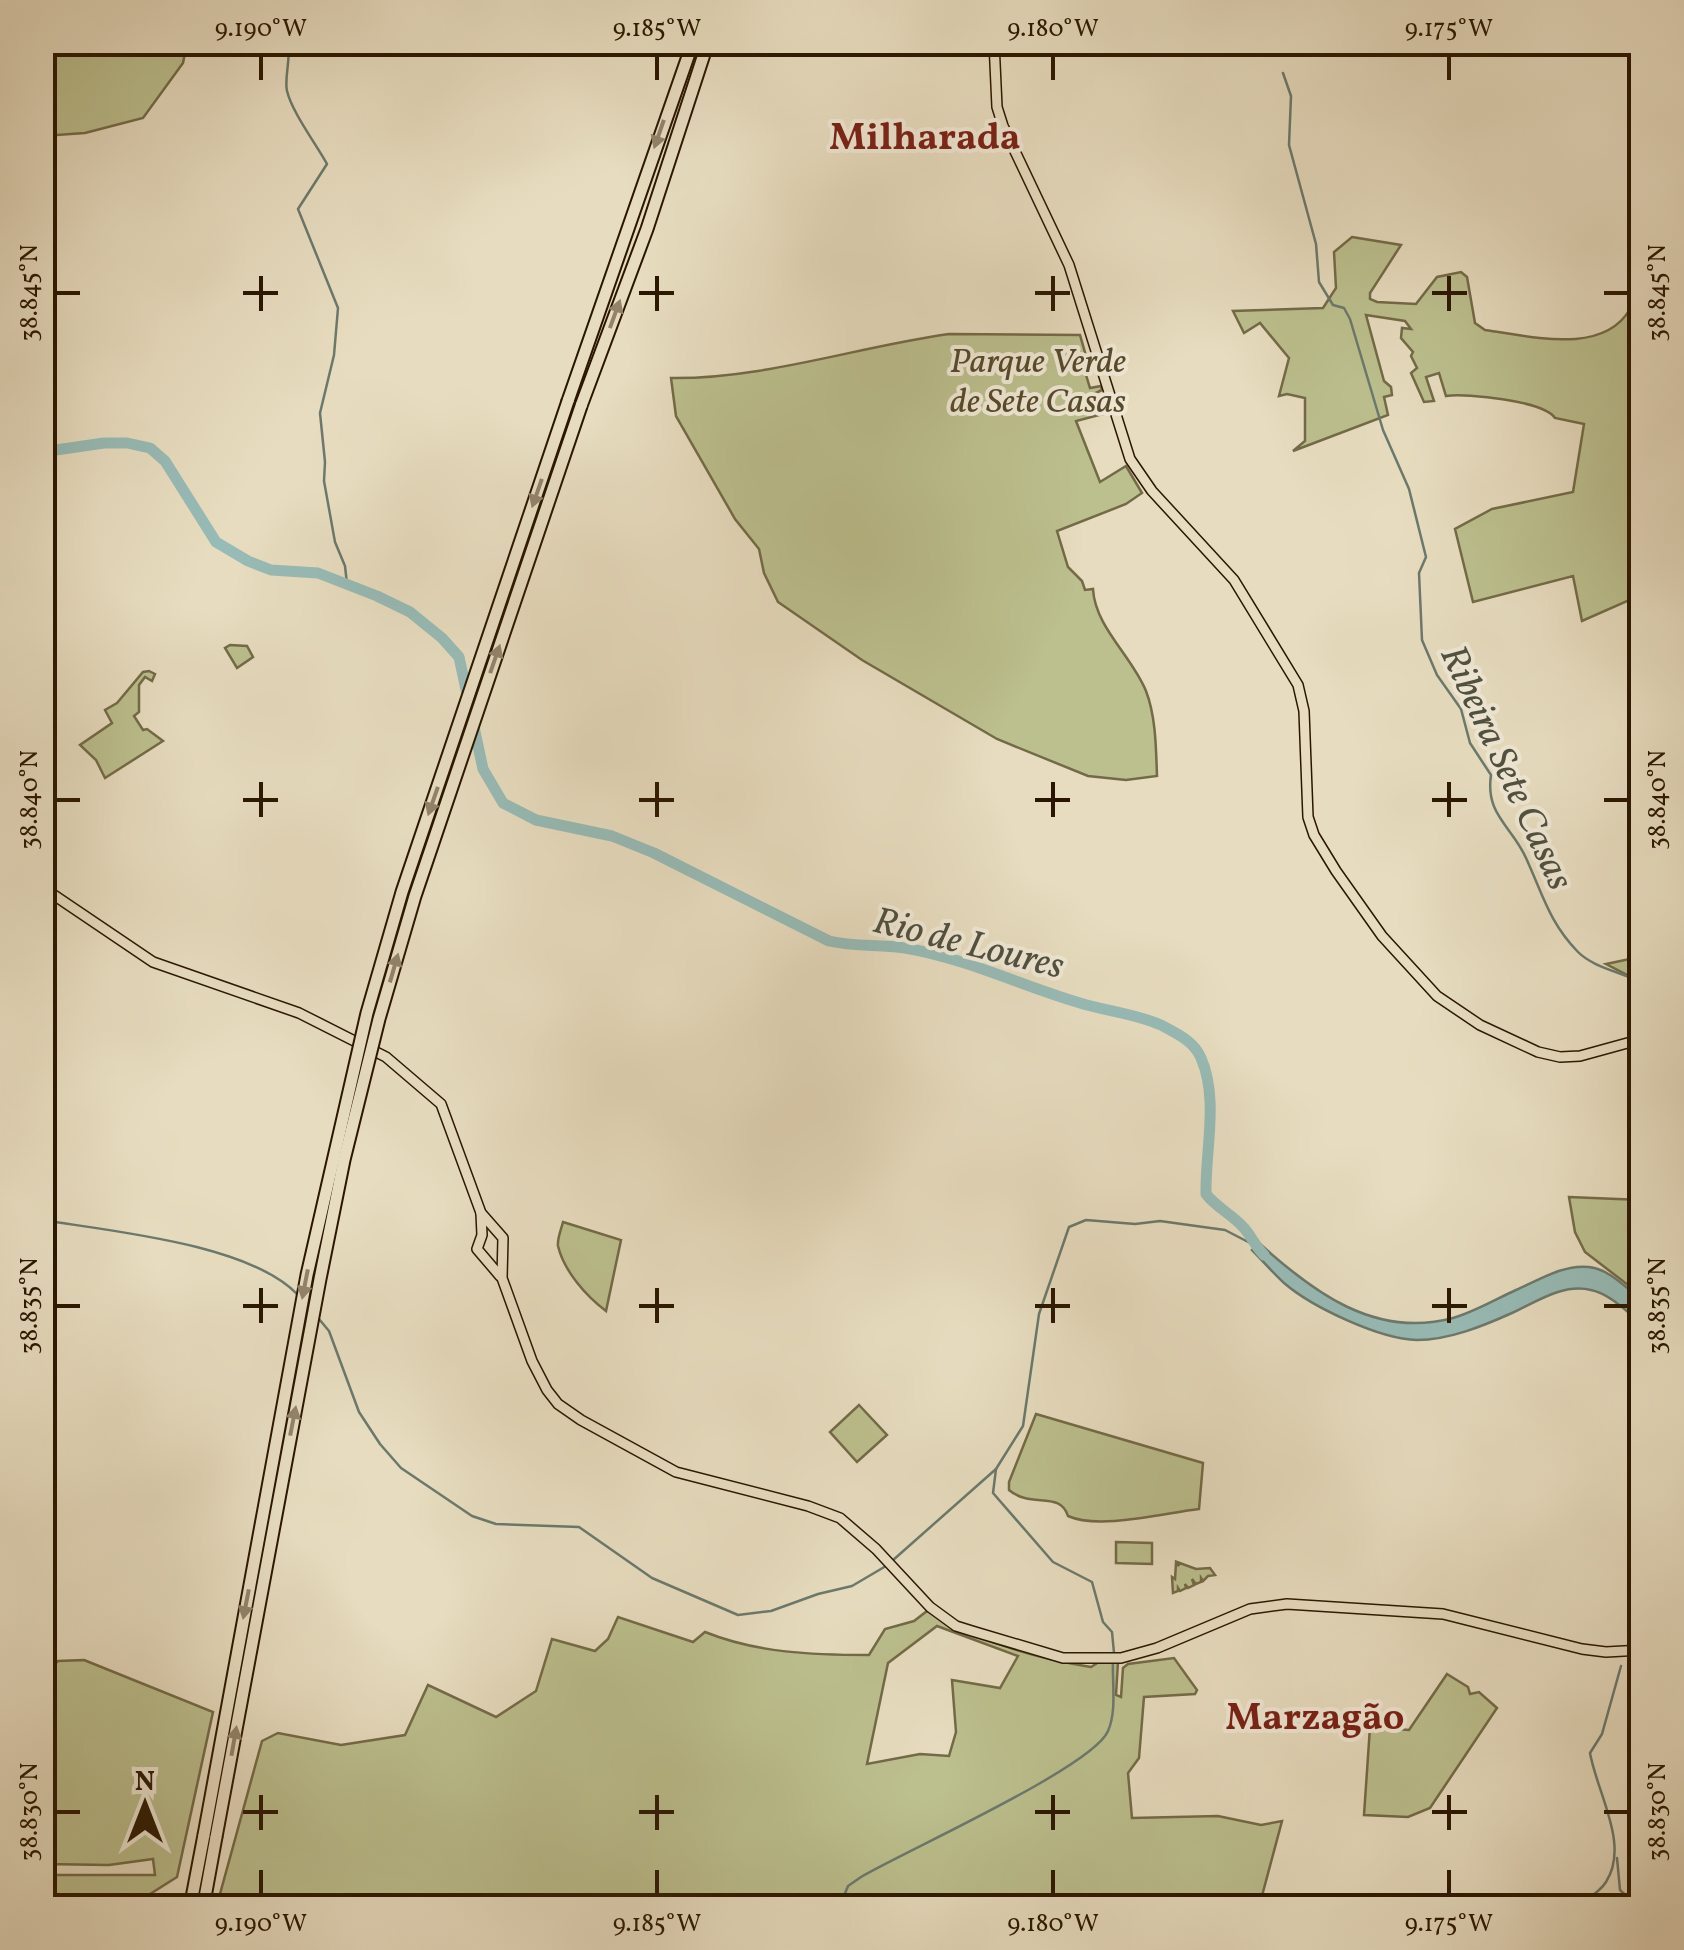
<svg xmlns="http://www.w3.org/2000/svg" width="1684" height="1950" viewBox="0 0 1684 1950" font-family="Vollkorn,serif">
<rect width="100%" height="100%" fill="#e7dcbf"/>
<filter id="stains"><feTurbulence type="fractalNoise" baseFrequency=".002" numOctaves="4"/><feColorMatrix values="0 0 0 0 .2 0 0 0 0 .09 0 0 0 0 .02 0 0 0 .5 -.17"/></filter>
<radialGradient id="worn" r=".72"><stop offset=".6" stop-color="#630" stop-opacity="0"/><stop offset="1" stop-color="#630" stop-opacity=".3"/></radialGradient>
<!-- green -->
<g fill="#bcbf8e" stroke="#736a47" stroke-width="2.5" fill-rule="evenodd">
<path d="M42,43L43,42L187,43L183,63L143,118L85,133L43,136Z"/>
<path d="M1352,237L1401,245L1370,293V299L1377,302L1416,304L1437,277L1461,272L1467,277L1475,323L1485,330C1530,336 1603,356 1630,309L1633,317L1641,316V595L1582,621L1573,576L1473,602L1455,529L1492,509L1573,492L1584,424L1555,418C1544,401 1467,393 1446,396L1439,373L1426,377L1434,401L1424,402L1411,373L1417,368L1411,356L1413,352L1401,338L1402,328L1411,329L1405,321L1366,315L1384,381L1391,387L1392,395L1384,397L1388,415L1293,451L1305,441V398L1287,394L1279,396L1289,358L1260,323L1244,333L1233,311L1323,308L1336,288L1334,252Z"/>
<path d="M949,334L1080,335L1088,363L1083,365L1090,388L1101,386L1102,390L1079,401L1082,411L1104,407L1107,413L1076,421L1100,482L1126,466L1142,493L1126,504L1057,531L1068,567L1082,581L1085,590L1093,589C1095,627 1132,656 1146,691C1156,717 1156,749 1157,776L1126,780L1088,776L997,739L862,660L778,602L764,573L759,549L735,519L676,416L671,378C765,379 856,347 949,334Z"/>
<path d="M230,645L247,646L253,657L237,668L225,648Z"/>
<path d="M149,671L155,674L152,681L145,677L139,685V712L134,716L143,730L147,729L163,741L105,778L96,760L80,745L112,723L105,710L117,703L143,672Z"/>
<path d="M1639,957L1641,982L1606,964Z"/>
<path d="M1569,1197L1641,1200V1295L1585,1252L1575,1232Z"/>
<path d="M563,1222L621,1240L606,1311C586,1296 564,1271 558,1246C557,1239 561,1230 563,1222Z"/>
<path d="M859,1405L887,1435L857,1462L830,1432Z"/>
<path d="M1036,1414L1203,1463L1199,1509C1164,1513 1099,1530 1068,1516C1060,1490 1031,1509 1009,1490V1482Z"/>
<path d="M1116,1542L1152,1543V1564L1116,1563Z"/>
<path d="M1177,1562L1196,1569L1210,1568L1215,1575L1208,1576L1203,1581L1201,1578V1582L1196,1584L1192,1579L1194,1585L1188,1588L1185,1584L1186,1588L1180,1591L1178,1588V1591L1173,1593L1172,1577L1175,1579L1176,1563L1179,1566Z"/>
<path d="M927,1611C977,1641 1034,1658 1091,1667L1099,1662H1118L1116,1695L1121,1697L1123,1668L1128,1664L1174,1658L1197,1690L1195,1694L1144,1697L1139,1758L1128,1773L1132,1818L1218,1816L1261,1825L1282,1821L1259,1907L241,1908V1902L220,1894L262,1741L278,1733L341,1745L405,1735L428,1685L496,1717L536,1691L552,1639L595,1651L608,1639L618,1617L693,1642L705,1632C757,1653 813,1655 869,1655L885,1629L914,1621ZM937,1626L1018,1656L1000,1688L952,1680L956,1732L949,1756L920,1754L867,1764L888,1663Z"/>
<path d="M84,1660L213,1712L177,1877L150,1894L43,1904V1875H155L153,1859L109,1865L43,1864V1675L58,1661Z"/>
<path d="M1447,1674L1468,1687L1470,1694L1479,1692L1497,1708L1430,1808L1408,1817L1364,1815L1370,1727L1409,1730Z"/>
</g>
<!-- water -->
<path fill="#97bbb6" stroke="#6b796d" stroke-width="2.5" d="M1259,1243C1313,1292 1375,1339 1453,1318C1474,1312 1496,1299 1516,1290C1539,1280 1564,1264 1589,1267C1609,1269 1626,1288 1641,1299V1323C1626,1311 1610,1294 1591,1290C1563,1283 1536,1302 1512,1313C1483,1326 1449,1340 1417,1340C1379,1339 1312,1307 1284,1283C1273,1273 1263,1261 1252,1250Z"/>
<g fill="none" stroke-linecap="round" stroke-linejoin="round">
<!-- stream -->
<g stroke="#6b796d" stroke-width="2.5">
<path d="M288,42C291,60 284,78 287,91C292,112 316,144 327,164L298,209L338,308L334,355L320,413L325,462L324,481L335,542L345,566L347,584"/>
<path d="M1283,73L1291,96L1289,145L1316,244L1319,282L1333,305L1344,308L1350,319L1383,430L1409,489L1426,557L1419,573L1422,640L1437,675L1461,709L1470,743L1491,775C1485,815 1512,826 1526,858C1543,895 1549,922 1578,952C1594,968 1622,972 1642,983"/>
<path d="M42,1220C110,1231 249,1244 297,1294"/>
<path d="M319,1319L329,1331L359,1412L380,1444L401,1468L472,1516L496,1524L579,1527L652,1578L738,1615L771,1611L818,1594L852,1586L886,1566"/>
<path d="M996,1469L993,1493L1053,1562L1092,1582L1103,1622L1112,1632L1114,1653"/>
<path d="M892,1561L996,1469L1023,1426L1039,1314L1069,1227L1086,1220L1135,1224L1160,1221L1225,1230L1254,1245"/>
<path d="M1634,1645L1642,1641"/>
<path d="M1617,1858L1620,1890L1639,1908"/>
<path d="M839,1908L848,1886L861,1877C905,1851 1093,1767 1108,1731C1117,1711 1112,1682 1113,1661"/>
<path d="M1576,1908C1586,1900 1600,1892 1606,1882C1630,1845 1597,1793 1590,1753L1602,1734L1621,1666"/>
</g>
<!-- river -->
<path stroke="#97bbb6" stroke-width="11" d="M42,452L104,443H127L150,448L165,461L216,542L248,561L271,570L318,573L377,596L410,612L442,638L459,657L483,769L503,803L536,820L612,836L654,853L829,941C855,947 880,944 905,948C965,958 1022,986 1080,1003C1106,1011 1136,1014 1161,1025C1176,1033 1194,1041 1201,1058C1219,1099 1205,1151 1206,1194C1217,1208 1233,1215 1244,1228C1252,1237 1255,1246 1264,1255"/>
<!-- major casing -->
<g stroke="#2a1600" stroke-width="12">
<g id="major">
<path d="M994,42L997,107L1003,126L1069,265L1130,459L1152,491L1234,580L1298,685L1304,711L1308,817L1314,835L1336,871L1382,936L1437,996L1480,1025L1538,1052L1560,1057L1580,1056L1642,1039"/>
<path d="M42,887L153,962L299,1013L386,1057L441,1104L481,1213L503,1238L502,1278L532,1361L547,1390L558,1404L581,1420L676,1472L808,1506L840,1518L876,1549L930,1607L956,1626L972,1631L1063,1658H1121L1157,1648L1250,1609L1287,1604L1443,1614L1582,1649L1606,1652L1642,1650"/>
<path d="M481,1213L482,1235L477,1249L500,1276"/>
</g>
</g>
<!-- highway casing -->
<g stroke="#2a1600" stroke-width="15">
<g id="highway">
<path d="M568,401L693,42"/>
<path d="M581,406L647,229L708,42"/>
<path d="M190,1908L204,1835"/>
<path d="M203,1908L216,1837"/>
</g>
</g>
<!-- major -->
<use href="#major" stroke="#e7dcbf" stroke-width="9"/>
<!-- highway -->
<use href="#highway" stroke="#e7dcbf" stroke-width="11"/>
<!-- highway-bridge casing -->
<g stroke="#2a1600" stroke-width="15" stroke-linecap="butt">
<g id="highway-bridge">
<path d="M204,1835L307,1275L367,1013L402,892L568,401"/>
<path d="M216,1837L320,1279L344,1160L379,1019L415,896L581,406"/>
</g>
</g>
<!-- highway-bridge -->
<use href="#highway-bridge" stroke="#e7dcbf" stroke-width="11"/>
</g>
<!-- one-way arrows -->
<defs><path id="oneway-solid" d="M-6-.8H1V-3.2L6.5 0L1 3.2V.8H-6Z" transform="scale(2.5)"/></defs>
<g fill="#928369">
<use href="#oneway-solid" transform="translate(659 134) rotate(109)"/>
<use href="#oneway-solid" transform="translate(615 314) rotate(-70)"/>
<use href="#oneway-solid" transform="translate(537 493) rotate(109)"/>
<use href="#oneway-solid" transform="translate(495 659) rotate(-71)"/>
<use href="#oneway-solid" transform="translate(433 801) rotate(109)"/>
<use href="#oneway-solid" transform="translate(394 968) rotate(-74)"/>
<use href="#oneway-solid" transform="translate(305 1284) rotate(101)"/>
<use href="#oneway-solid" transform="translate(293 1421) rotate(-79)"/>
<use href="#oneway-solid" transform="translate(246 1604) rotate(101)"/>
<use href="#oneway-solid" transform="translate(234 1741) rotate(-80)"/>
</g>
<!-- ticks -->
<path fill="none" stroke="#2a1600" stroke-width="4" d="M261,55V80M657,55V80M1053,55V80M1449,55V80M261,276V311M657,276V311M1053,276V311M1449,276V311M55,293H80M243,293H278M639,293H674M1035,293H1070M1432,293H1467M1604,293H1629M261,782V817M657,782V817M1053,782V817M1449,782V817M55,800H80M243,800H278M639,800H674M1035,800H1070M1432,800H1467M1604,800H1629M261,1288V1323M657,1288V1323M1053,1288V1323M1449,1288V1323M55,1306H80M243,1306H278M639,1306H674M1035,1306H1070M1432,1306H1467M1604,1306H1629M261,1795V1830M657,1795V1830M1053,1795V1830M1449,1795V1830M55,1812H80M243,1812H278M639,1812H674M1035,1812H1070M1432,1812H1467M1604,1812H1629M261,1870V1895M657,1870V1895M1053,1870V1895M1449,1870V1895"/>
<g text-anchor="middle" stroke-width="8" stroke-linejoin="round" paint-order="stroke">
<!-- park labels -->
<g font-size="35" font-style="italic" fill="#56492b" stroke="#efe8d5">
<text x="1038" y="372">Parque Verde<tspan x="1038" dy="40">de Sete Casas</tspan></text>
</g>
<!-- neighbourhood labels -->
<g font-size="38" font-weight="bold" fill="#7a1f14" stroke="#efe8d5">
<text x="925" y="149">Milharada</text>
<text x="1315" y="1729">Marzagão</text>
</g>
<!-- water labels -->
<g font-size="38" font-style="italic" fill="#505040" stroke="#efe8d5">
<text transform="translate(1508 767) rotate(65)" y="13">Ribeira Sete Casas</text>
<text transform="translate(969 942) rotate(14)" y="13">Rio de Loures</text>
</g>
</g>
<!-- margin -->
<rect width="1684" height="1950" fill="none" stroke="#e7dcbf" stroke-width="110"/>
<!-- north arrow -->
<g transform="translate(145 1805)" stroke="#efe8d5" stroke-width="8" paint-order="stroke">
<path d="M0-8L18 38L0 25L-18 38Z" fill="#2a1600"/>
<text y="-15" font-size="28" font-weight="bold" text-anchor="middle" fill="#2a1600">N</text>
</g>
<rect x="55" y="55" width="1574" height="1840" fill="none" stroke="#2a1600" stroke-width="4"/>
<g font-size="25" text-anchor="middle" fill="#2a1600">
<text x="261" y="36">9.190°W</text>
<text x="657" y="36">9.185°W</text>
<text x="1053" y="36">9.180°W</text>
<text x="1449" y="36">9.175°W</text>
<text transform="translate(28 293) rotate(-90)" y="9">38.845°N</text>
<text transform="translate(1656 293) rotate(-90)" y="9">38.845°N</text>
<text transform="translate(28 800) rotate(-90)" y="9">38.840°N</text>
<text transform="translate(1656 800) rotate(-90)" y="9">38.840°N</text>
<text transform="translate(28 1306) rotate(-90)" y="9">38.835°N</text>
<text transform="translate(1656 1306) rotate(-90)" y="9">38.835°N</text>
<text transform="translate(28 1812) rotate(-90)" y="9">38.830°N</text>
<text transform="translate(1656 1812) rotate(-90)" y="9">38.830°N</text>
<text x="261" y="1931">9.190°W</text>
<text x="657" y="1931">9.185°W</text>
<text x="1053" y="1931">9.180°W</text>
<text x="1449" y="1931">9.175°W</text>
</g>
<rect width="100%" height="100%" filter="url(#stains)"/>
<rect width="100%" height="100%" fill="url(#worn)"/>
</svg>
